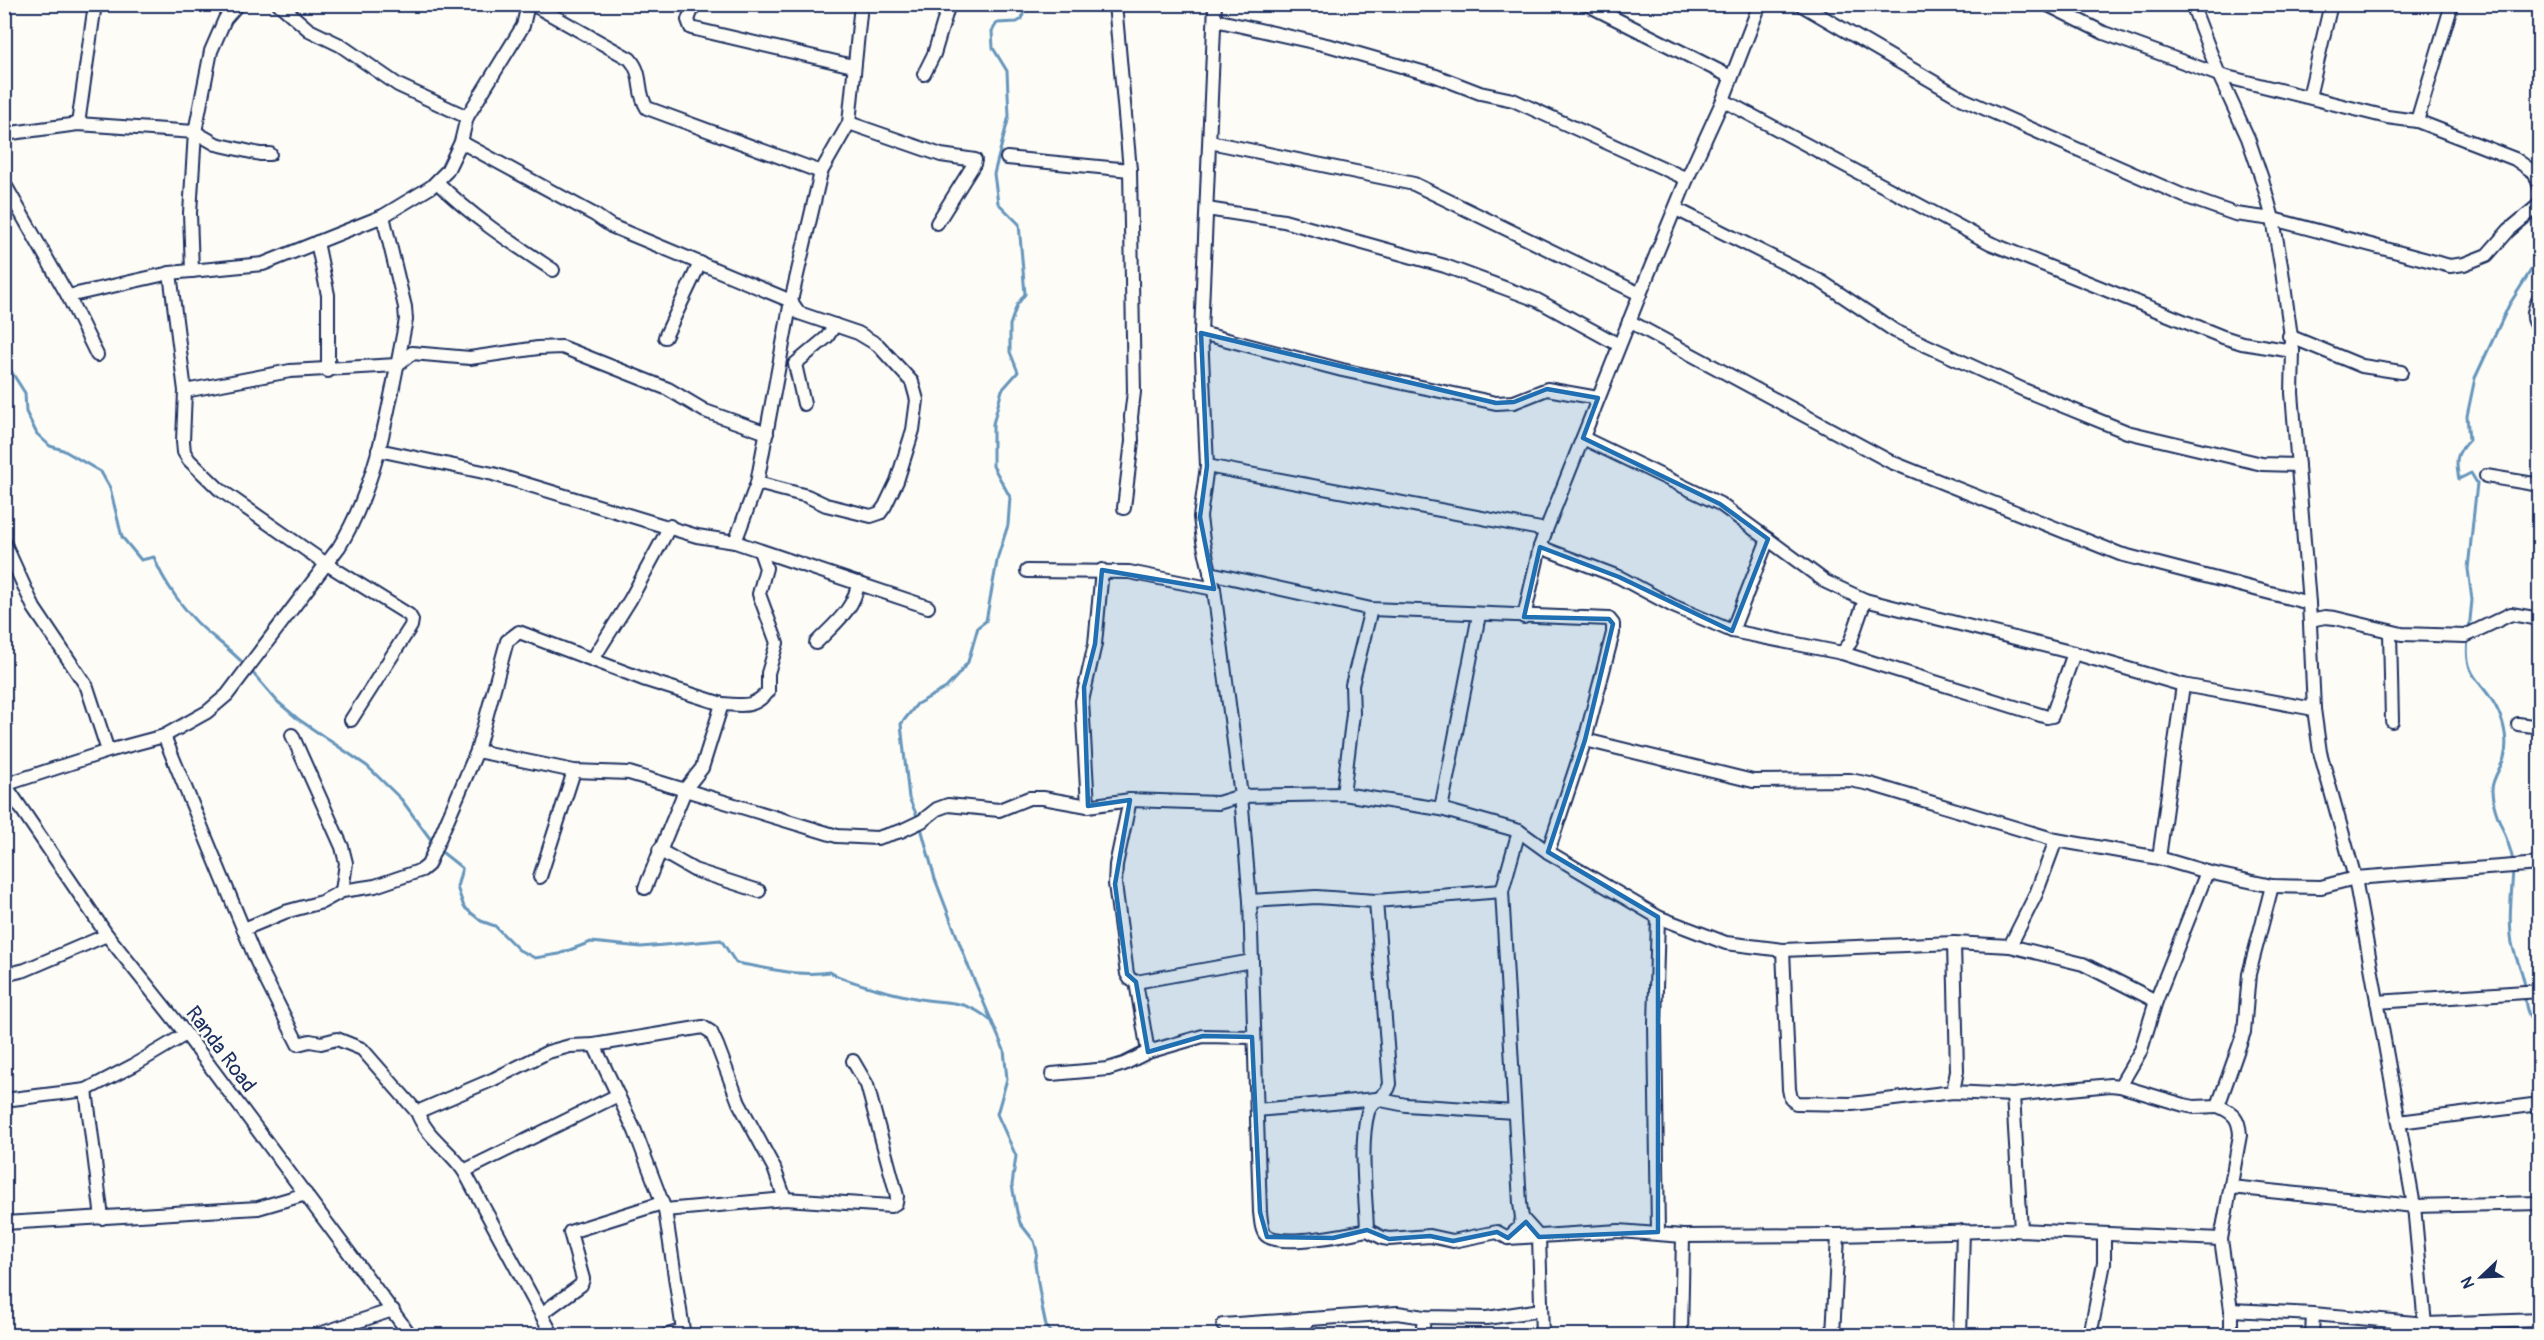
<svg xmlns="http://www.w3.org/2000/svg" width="2544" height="1340" viewBox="0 0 2544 1340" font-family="Pangolin,sans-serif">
<rect width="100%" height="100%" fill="#fdfcf7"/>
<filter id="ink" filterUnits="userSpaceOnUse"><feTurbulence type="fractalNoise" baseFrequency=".0167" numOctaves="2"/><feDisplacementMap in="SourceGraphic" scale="12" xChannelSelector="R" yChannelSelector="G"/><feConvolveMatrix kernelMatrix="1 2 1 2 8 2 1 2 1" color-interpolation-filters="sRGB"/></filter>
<g filter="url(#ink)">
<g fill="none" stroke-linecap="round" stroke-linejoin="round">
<!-- stream -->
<g stroke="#6595bb" stroke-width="3">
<path d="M4,360L25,393L26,412L37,434L50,446L63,450L101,472L110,488L122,537L141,560L154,557C162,580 185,612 204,629C218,641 233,652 246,666"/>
<path d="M2469,630L2472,600L2468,569L2477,483L2471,473L2459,479C2455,460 2456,453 2469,440L2467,416L2475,378L2509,305L2540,256"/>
<path d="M2468,640C2463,681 2485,680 2499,713C2505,726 2508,744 2504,758C2501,768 2491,780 2492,791C2493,816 2510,838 2513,862"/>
<path d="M251,671L278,702L298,719L367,766L401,799L434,844"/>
<path d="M918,818L909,798L901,724L917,704L946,688L957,676L968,662L978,627L986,621L998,556L1008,525L1010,497L993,466V424L1002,390L1018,372L1010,352V325L1017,305L1025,294L1019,224L998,203L994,174L1009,116L1007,71L993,48L992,31L997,23L1017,22L1022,19L1025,4"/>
<path d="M920,824L935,879L969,968L1004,1050L1007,1079L997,1114L1016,1156L1012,1185L1017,1212L1020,1223L1034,1241L1037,1252L1035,1264L1042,1307L1046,1326L1054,1336"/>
<path d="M438,849L462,868L457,887L464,907L481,921L495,926L519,950L535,958L559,954L591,942L641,947L721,940L736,963C769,968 797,977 830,972C846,982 895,994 915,998C947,1005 962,997 990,1020"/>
<path d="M2513,868C2512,894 2508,918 2512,943C2515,959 2524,972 2525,988"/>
<path d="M2525,995C2525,1007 2529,1020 2540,1027"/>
</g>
<!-- street casing -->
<g stroke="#1b2f5e" stroke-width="16">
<g id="street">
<path d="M279,4L309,30L340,45L398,85L467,117"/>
<path d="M532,4L630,59C644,75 636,91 647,108L821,172"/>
<path d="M694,4L688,20L691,28L853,66"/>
<path d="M1115,4L1130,170L1134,392L1131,417L1132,441L1124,508"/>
<path d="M1215,4L1201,333L1207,466L1200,517L1203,541L1214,589L1241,796L1250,901L1260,1212C1261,1219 1261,1230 1266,1235C1279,1248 1349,1234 1367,1230L1383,1238L1389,1239L1430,1236L1453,1241L1497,1232L1508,1238L1520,1227L1522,1218"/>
<path d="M1586,4L1731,77"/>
<path d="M1800,4L1963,99L2184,196L2235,214L2273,219L2450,266L2464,264L2487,255L2509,230L2539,205L2540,201"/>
<path d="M2046,4L2104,33L2219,75L2387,117L2417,121L2515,159L2535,173L2540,187"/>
<path d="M2192,4L2219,75L2248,138L2262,179L2273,219L2282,271L2293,351L2292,393L2309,603L2314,709L2320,752L2355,878L2414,1206L2426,1336"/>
<path d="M1215,20L1331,46L1436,76L1480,93L1513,100L1687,179"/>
<path d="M924,74L934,54L949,4"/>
<path d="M2309,97L2331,4"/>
<path d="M1723,100L1990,243L2223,337L2242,343L2293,351"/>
<path d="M2417,121L2452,4"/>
<path d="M849,123L941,155L975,160L974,164L937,223"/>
<path d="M78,124L95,4"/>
<path d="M4,134L78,124L195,132L216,144L260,154H270"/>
<path d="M461,142L595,215L611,226L791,301L799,313L858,333L878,345L912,382L917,400L913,430L897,481L885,506L880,513L871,516L826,505L807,496L757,483"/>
<path d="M1210,142L1414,184L1640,294"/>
<path d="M1007,158L1130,170"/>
<path d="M437,182C472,217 512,243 553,270"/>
<path d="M4,183L68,296L97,355"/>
<path d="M1207,209L1284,221L1445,266L1537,300L1619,345"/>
<path d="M1676,209L1822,282L1895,331L2024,390L2127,432L2262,464L2298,465"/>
<path d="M317,242L328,295V371"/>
<path d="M192,271L190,213L195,132L211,51L225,19L238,4"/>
<path d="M170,273L185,391L183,441L184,452L189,460L219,489L325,563L409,615L412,620L411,626L351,720"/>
<path d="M68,296L170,273L263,264L383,216L431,187L447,171L461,142L467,117L523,26L528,4"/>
<path d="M2540,296C2535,308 2529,318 2540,328"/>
<path d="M1629,321L1891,462L2120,554L2309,603"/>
<path d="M1201,333L1342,370L1496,403L1514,402L1547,389L1598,398"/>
<path d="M2289,336L2362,366L2401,372"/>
<path d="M665,337L700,263"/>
<path d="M185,391L290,371L397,365L412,353L470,358L538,348L562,347L668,389L705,411L767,433"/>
<path d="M804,404L795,364L827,337L835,325"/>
<path d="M1583,438L1720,504L1826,582L1865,600L2074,653L2183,685L2314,709"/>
<path d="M378,450L493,474L697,536L735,542L928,607"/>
<path d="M1207,466L1546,530"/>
<path d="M2486,476L2540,485"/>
<path d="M4,542L34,608L87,687L108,751"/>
<path d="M735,542L757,483L791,301L821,172L849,123L861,4"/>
<path d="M1540,547L1619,577L1673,606L1732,631L1842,653L2047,717L2052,716L2074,653"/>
<path d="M1027,571L1129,572L1214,589"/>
<path d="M1210,573L1371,609L1609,619L1613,624V633L1585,740L1548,852"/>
<path d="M1524,617L1540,547L1546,530L1640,294L1687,179L1723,100L1760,4"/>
<path d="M2310,620L2325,617L2335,618L2402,634L2465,636L2511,614L2540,619"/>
<path d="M1732,631L1768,539"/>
<path d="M2390,632L2392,721"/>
<path d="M816,643C833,625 855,609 858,583"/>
<path d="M1842,653L1850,643L1865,600"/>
<path d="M593,659L630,600L670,526"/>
<path d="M722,704C744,705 751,709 768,692V673L777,643L759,594L766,568L760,551"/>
<path d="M2518,724L2540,727"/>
<path d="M292,735L342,847L346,863L342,891"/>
<path d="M164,736L257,962L298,1044L310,1041L321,1043L337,1039L362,1049L417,1112"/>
<path d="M1585,740L1753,781L1850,780L1870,784L2056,840L2159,858L2207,872L2272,886L2321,887L2355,878L2540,864"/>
<path d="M477,751L574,771L629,773L837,836L877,838L901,831L922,821L937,809L948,805L999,810L1029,798H1043L1088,806L1130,800L1218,803L1241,796L1343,794L1441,809L1519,831L1548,852L1658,917L1726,943L1783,950L1954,943L2010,946L2083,964L2156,1001"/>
<path d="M4,783L107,935L186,1034L411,1336"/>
<path d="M4,785L108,751L164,736L207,712L227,695L339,547C379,483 391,394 406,320L405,307L383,216"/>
<path d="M1343,794L1353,714L1352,685L1371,609"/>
<path d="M1130,800L1116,865L1115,884L1127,974L1130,979L1136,982L1252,961"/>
<path d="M1088,806L1082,701L1095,644L1102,570"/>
<path d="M1441,809L1479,615"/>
<path d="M1519,831L1502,891L1520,1203L1522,1218L1539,1237L1542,1336"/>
<path d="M659,850L694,870L759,891"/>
<path d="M2159,858L2183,685"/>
<path d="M540,877L574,771"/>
<path d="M1250,901L1316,897L1376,901"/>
<path d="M1658,917L1655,1024L1658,1232"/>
<path d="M244,929L285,912L322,902L342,891L375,886L422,870L428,865L477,751L507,641L519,632L643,679L722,704L702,768L686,788L645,888"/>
<path d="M2010,946L2036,894L2056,840"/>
<path d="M1783,950L1789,1089L1791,1099L1796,1103L1852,1104L1953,1092L2013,1095L2110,1085L2120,1086L2184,1105L2194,1107L2218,1106"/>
<path d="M4,975L25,970L107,935"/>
<path d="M1136,982L1148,1052"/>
<path d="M2377,1002L2540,991"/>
<path d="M594,1045L635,1131L665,1210L683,1330L665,1336"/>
<path d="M1052,1074L1108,1069L1124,1064L1148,1052L1203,1036L1252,1037"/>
<path d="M2120,1086L2141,1050L2156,1001L2207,872"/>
<path d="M86,1090L102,1218"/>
<path d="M1953,1092L1957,1071L1954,943"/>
<path d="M2013,1095L2021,1230"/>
<path d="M4,1100L86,1090L134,1065L186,1034"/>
<path d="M1257,1110L1376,1099L1406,1105L1514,1112"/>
<path d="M2399,1122L2540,1104"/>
<path d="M464,1171L618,1095"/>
<path d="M2231,1187L2414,1206L2540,1203"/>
<path d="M665,1210L785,1199L891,1206L896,1203L897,1196L867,1085L853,1061"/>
<path d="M4,1223L258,1208L306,1194"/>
<path d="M1367,1230C1366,1196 1359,1144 1368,1112C1372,1099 1387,1097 1390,1084L1376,901L1502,891"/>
<path d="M1508,1238L1619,1231L1683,1236L1838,1235L2021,1230L2221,1239"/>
<path d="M2231,1310L2313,1314L2426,1324L2540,1320"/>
<path d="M541,1314L581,1285L583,1279L570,1232L662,1203"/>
<path d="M1223,1325L1397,1313L1424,1317L1487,1318L1541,1310"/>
<path d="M313,1336L393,1310"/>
<path d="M553,1336L464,1171C448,1148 427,1138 417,1112L494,1079L548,1052L570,1046L594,1045L703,1027L711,1032L717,1045L739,1103L774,1168L785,1199"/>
<path d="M1299,1336V1331L1309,1319"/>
<path d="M1422,1336L1424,1317"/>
<path d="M1681,1336L1683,1236"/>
<path d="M1833,1336L1838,1235"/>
<path d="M1960,1336L1963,1231"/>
<path d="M2090,1336L2104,1263V1235"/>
<path d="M2231,1336V1310L2221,1239L2240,1135C2239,1118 2234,1113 2218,1106L2244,1032L2249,974L2272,886"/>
<path d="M2312,1336L2313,1314"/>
</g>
</g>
<!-- street -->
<use href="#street" stroke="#fdfcf7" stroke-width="12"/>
</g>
</g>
<!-- marked area -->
<path fill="#1f6fb2" fill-opacity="0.2" stroke="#1f6fb2" stroke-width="4.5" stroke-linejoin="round" d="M1201,333L1496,403L1514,402L1547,389L1598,398L1583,438L1720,504L1768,539L1732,631L1619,577L1540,547L1524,617L1609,619L1613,624L1585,740L1548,852L1658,917V1232L1539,1237L1526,1222L1508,1238L1497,1232L1453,1241L1430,1236L1389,1239L1367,1230L1333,1238L1267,1237L1260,1212L1252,1037L1203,1036L1148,1052L1136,982L1127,974L1115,884L1130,800L1088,806L1084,687L1095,644L1102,570L1214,589L1200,517L1207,466Z"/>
<g text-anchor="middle" stroke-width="5" stroke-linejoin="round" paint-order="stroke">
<!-- street labels -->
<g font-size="21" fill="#1b2f5e" stroke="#fdfcf7">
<text transform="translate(221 1049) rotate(53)" y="7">Randa Road</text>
</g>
</g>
<!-- margin -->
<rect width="2544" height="1340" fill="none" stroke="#fdfcf7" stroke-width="24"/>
<rect x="12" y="12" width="2520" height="1316" fill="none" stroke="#1b2f5e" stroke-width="2" filter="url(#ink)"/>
<!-- north arrow -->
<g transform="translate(2481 1277) rotate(247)" stroke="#fdfcf7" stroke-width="4.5" paint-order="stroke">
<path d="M0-4.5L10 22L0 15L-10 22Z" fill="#1b2f5e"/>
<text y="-9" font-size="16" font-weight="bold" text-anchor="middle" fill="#1b2f5e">N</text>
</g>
</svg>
